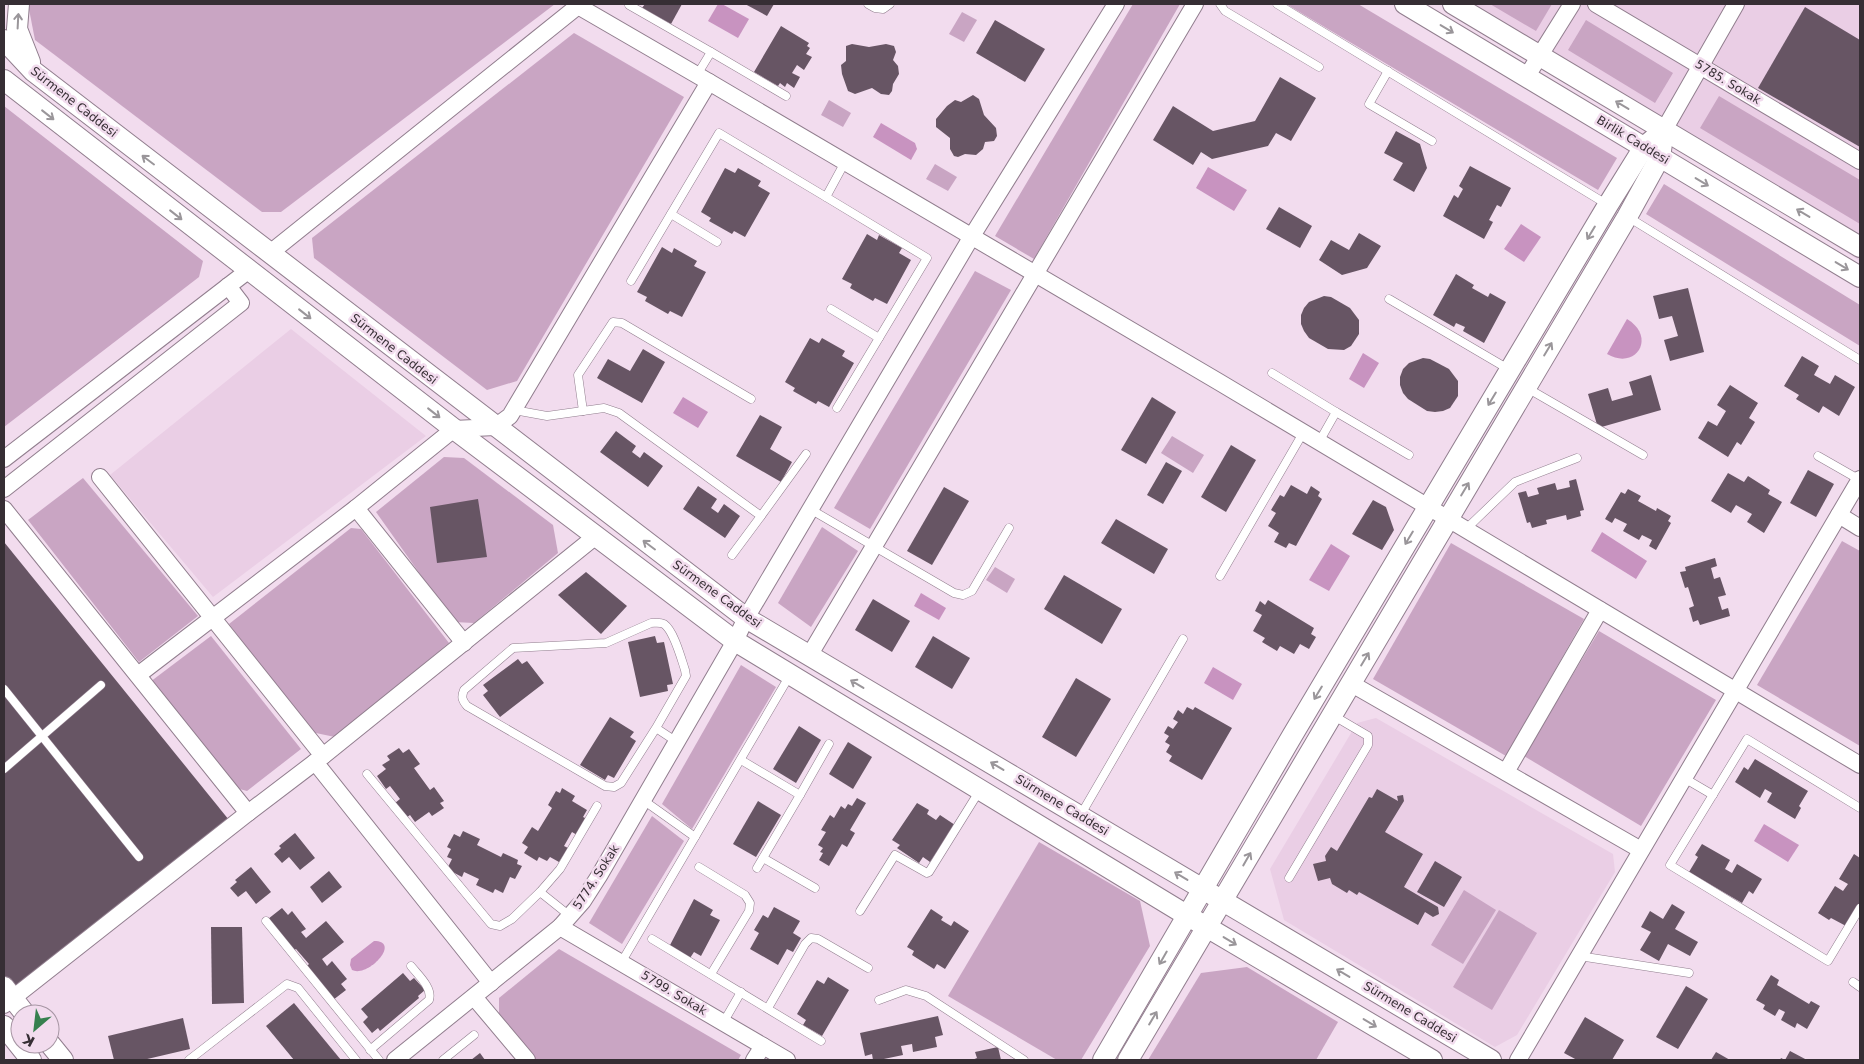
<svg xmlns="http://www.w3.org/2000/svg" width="1864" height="1064" viewBox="0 0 1864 1064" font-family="'DejaVu Sans',sans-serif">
<rect width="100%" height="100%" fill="#f2dcee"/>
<!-- built -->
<g fill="#eacee5">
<path d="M1453,4H1860V261Z"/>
<path d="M291,329L426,436L213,597L110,475Z"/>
<path d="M1376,718L1613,854L1615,872L1517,1035L1495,1047L1284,920L1270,869L1357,723Z"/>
</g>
<!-- green -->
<g fill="#c9a5c3">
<path d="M28,4H555L281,212H262L35,40Z"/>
<path d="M1133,4H1180L1034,259L995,236Z"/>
<path d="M1286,4H1358L1617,158L1598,190Z"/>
<path d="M1490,4H1552L1536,31Z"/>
<path d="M962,12L977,20L964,42L949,34Z"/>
<path d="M1586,20L1673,73L1655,103L1568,50Z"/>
<path d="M574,33L684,97L517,381L487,390L314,258L312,238Z"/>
<path d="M1719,96L1860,180V224L1700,128Z"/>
<path d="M829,100L851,113L843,127L821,115Z"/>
<path d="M4,106L203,261L199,277L4,427Z"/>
<path d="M935,164L957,177L948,191L926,179Z"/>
<path d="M1664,184L1860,305V346L1646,214Z"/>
<path d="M975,271L1011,290L870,529L834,508Z"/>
<path d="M1172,436L1204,455L1193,473L1161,453Z"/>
<path d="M444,457L464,458L553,525L558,553L474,623L454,622L376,512Z"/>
<path d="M83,478L198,616L139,662L28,520Z"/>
<path d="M822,527L858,551L811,627L778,603Z"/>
<path d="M351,528L361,529L449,643L335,737L311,732L229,624Z"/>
<path d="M1842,541L1860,551V746L1757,685Z"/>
<path d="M1451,543L1584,619L1506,756L1373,679Z"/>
<path d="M995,567L1015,579L1007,593L986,580Z"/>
<path d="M1599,631L1716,700L1641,826L1524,756Z"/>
<path d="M211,636L301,749L247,791L236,788L150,682Z"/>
<path d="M741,665L776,687L692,829L662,804Z"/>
<path d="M652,816L684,841L622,944L589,923Z"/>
<path d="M1039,842L1140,901L1150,946L1081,1060H1057L948,996Z"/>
<path d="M1464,890L1496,910L1463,964L1431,945Z"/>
<path d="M1499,910L1537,933L1492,1010L1453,987Z"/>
<path d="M559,949L741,1055L738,1060H536L499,1015V998Z"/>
<path d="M1247,967L1338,1022L1316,1060H1148L1201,973Z"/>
</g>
<!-- water -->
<g fill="#c893c0">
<path d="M718,4H722L749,19L738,38L708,21Z"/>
<path d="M881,123L915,143L917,149L911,160L873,137Z"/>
<path d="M1208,167L1247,190L1234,211L1196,188Z"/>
<path d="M1521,224L1541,237L1524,262L1504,249Z"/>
<path d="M1627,319C1657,337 1636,371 1607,354Z"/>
<path d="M1363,353L1379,363L1364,388L1349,379Z"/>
<path d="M683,397L708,412L698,428L673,413Z"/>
<path d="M1602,532L1647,561L1636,579L1591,551Z"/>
<path d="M1331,544L1350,556L1329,591L1309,580Z"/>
<path d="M921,593L946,608L939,620L914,606Z"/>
<path d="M1213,667L1242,684L1233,700L1204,683Z"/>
<path d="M1764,824L1799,845L1788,862L1754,841Z"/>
<path d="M374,941C402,941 368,978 352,970L350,965L351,959Z"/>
</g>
<!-- building -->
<g fill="#675564">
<path d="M645,4H682L671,24L642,8Z"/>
<path d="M745,4H774L767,16Z"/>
<path d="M1805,7L1860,40V147L1758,88Z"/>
<path d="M995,20L1045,49L1025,82L976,53Z"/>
<path d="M781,26L809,43L807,46L810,48L806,54L812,57L804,70L797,65L792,73L800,77L794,88L787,83L785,87L780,83L778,86L754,72Z"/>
<path d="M852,44L869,47L886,44L894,46L896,52L893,60L898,66L899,74L893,84L892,91L889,95L881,94L872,88L855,94L848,91L842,74L841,65L846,61V46Z"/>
<path d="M1280,77L1316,98L1291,141L1276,133L1268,146L1212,159L1201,152L1193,165L1153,140L1173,106L1213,131L1255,121Z"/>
<path d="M973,95L979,99L984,115L996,128L997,136L994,141L985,142L983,149L976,155L965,154L958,157L954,156L950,149V138L936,127V119L947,106L955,100L961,102Z"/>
<path d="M1396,131L1420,144L1427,168L1414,192L1393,180L1403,163L1384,153Z"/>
<path d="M1470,166L1511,188L1501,207L1497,205L1489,220L1493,222L1484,239L1443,216L1454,195L1458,198L1463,189L1459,186Z"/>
<path d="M725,168L735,173L738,168L761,181L758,186L770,193L745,237L734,231L732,234L709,221L711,218L701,212Z"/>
<path d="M1279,207L1312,226L1300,248L1266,229Z"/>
<path d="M1359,233L1381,246L1367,268L1342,275L1319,260L1331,240L1349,250Z"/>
<path d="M867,234L877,240L879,235L902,248L899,253L911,260L887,304L875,298L873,301L850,288L852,284L842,279Z"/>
<path d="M662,247L672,253L674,248L697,261L694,266L706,272L682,317L670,311L668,314L645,301L647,297L637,292Z"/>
<path d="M1456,274L1474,285L1472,288L1488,297L1490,293L1506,302L1484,343L1463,331L1465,327L1456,323L1454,327L1433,315Z"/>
<path d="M1688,288L1704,352L1670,361L1664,340L1678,336L1672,316L1659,319L1653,296Z"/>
<path d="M1324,296L1331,297L1350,308L1359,320V334L1351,346L1344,350L1328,349L1309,338L1304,331L1301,324V315L1304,308L1309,302Z"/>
<path d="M810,338L819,343L822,338L845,351L842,356L854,363L829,407L818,401L816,404L793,391L795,388L785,382Z"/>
<path d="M643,349L665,362L642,403L597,378L608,359L630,371Z"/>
<path d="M1802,356L1819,366L1814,375L1830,384L1835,375L1855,387L1839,416L1823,406L1819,413L1796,399L1799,395L1784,386Z"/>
<path d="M1423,358L1430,359L1449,369L1458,381V396L1450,408L1443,411L1435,412L1427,411L1408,399L1403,393L1400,385V377L1403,369L1409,363Z"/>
<path d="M1651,375L1661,410L1598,428L1588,394L1608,388L1612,401L1633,395L1629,382Z"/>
<path d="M1730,385L1758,403L1749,418L1755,422L1741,445L1737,442L1728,457L1698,438L1708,421L1717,426L1726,411L1717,405Z"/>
<path d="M1152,397L1176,412L1146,464L1121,450Z"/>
<path d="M760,415L782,427L770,449L792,462L781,482L736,456Z"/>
<path d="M616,431L636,446L632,452L640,458L644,452L663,466L648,487L600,452Z"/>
<path d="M1231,445L1256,460L1226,512L1201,497Z"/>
<path d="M1166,462L1182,471L1163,504L1147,495Z"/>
<path d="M1808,470L1834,484L1816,517L1790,503Z"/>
<path d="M1728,473L1744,482L1748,476L1770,490L1768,494L1782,502L1764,533L1747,522L1752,514L1736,505L1731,513L1711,501Z"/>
<path d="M1576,479L1584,510L1580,511L1581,516L1567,520L1566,515L1546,520L1547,524L1532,528L1530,522L1527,523L1518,493L1526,491L1528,497L1539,494L1537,488L1555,483L1557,490L1570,487L1569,481Z"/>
<path d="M1291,485L1307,494L1311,486L1320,492L1318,496L1322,499L1296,546L1289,543L1286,548L1274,542L1279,533L1268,526L1276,513L1271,510L1280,495L1284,497Z"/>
<path d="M698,486L717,499L711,508L718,513L724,504L740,516L725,538L683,509Z"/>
<path d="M944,487L969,501L932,565L907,551Z"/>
<path d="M1628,489L1641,496L1638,501L1656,511L1657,508L1671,516L1668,521L1671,523L1656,550L1649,546L1652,540L1642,535L1639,540L1623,531L1627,524L1615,518L1612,523L1605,519L1621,492L1625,494Z"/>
<path d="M478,499L487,557L437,563L430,507Z"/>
<path d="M1373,500L1386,507L1394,530L1382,550L1352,534Z"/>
<path d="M1116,519L1168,549L1154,574L1101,543Z"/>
<path d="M4,542L229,820L15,992L4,978Z"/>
<path d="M1715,558L1717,566L1711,568L1714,579L1720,577L1726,595L1718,597L1722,610L1728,608L1730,616L1700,625L1698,620L1693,622L1689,608L1694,606L1688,587L1685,588L1680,572L1686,571L1685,567Z"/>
<path d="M586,572L627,606L601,634L558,595Z"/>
<path d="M1064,575L1122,609L1102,644L1044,609Z"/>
<path d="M873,599L910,621L892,652L855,630Z"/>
<path d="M1268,600L1314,628L1311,634L1316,637L1309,649L1300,644L1294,654L1280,646L1277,651L1262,642L1265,638L1253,631L1262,615L1255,611L1260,601L1265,605Z"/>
<path d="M655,636L657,643L664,642L673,684L667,685L668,691L640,697L628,642Z"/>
<path d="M933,636L970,658L952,689L915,667Z"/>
<path d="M518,659L522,664L527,661L544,683L500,717L483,695L488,691L483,685Z"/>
<path d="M1076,678L1111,699L1076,757L1042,737Z"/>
<path d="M1187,707L1193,710L1195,707L1232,728L1202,780L1169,761L1172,756L1166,752L1170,745L1165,742L1169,736L1164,733L1168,726L1173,729L1178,722L1173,719L1178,710L1183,714Z"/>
<path d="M610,717L634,732L630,737L636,741L614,778L608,775L605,780L580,765Z"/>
<path d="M799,726L821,740L796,783L773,769Z"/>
<path d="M848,742L872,757L853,789L829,774Z"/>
<path d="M399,748L403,753L409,749L420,764L414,768L430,790L434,787L444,801L440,803L444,808L432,816L429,812L415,822L410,815L406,818L395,803L400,799L390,786L386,789L377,776L386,769L382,765L390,760L387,756Z"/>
<path d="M1755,759L1808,791L1799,806L1801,808L1795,819L1767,802L1772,793L1765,789L1760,798L1735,782L1744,767L1748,770Z"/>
<path d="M562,788L575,796L572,801L587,810L583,817L587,819L577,835L572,832L564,846L568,848L559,862L550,857L547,861L539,857L537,861L524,853L528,847L522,843L532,827L538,831L552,808L548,805L556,791L560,793Z"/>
<path d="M1377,789L1398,801L1397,796L1403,795L1404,801L1385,832L1423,854L1404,887L1438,907L1439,914L1433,917L1425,912L1418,925L1359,892L1357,895L1349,890L1347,893L1332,884L1330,878L1318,881L1313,864L1326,861L1325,856L1331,847L1337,851L1369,797L1372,798Z"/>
<path d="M857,798L866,803L850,830L855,833L847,847L842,844L829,866L819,860L823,853L820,852L823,848L818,845L826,832L821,830L830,815L834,818L841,806L845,809L848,804L852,806Z"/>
<path d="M758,801L781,815L756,857L733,844Z"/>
<path d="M917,803L929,810L927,814L936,820L940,815L955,825L930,862L923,857L919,863L897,848L900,845L892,840Z"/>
<path d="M463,831L480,839L477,845L501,857L503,853L518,860L517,864L522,866L515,879L510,877L503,893L495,889L493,893L476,885L479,879L464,872L462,877L447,869L452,859L447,857L451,849L447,847L454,834L460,837Z"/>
<path d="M295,833L315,858L300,870L289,857L282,863L274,854L281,848L279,846Z"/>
<path d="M1702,844L1730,860L1725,869L1732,873L1737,864L1762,879L1753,894L1749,891L1742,903L1689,872L1698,857L1695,855Z"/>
<path d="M1854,854L1860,858V902L1846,926L1831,918L1829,920L1818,913L1835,886L1843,891L1848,884L1839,879Z"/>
<path d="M1435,861L1462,877L1444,907L1417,892Z"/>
<path d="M251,867L271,892L256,904L246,891L238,897L230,888L237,882L235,880Z"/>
<path d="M329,871L342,887L322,903L310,887Z"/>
<path d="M694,899L713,910L710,915L720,920L701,956L694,952L690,958L669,947Z"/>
<path d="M1672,904L1685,912L1675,929L1698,942L1690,956L1668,944L1659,961L1640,950L1651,932L1641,927L1650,911L1663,919Z"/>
<path d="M774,907L800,921L793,933L801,938L793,952L787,949L778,965L750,949L759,933L754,930L763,915L768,918Z"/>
<path d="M282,908L288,915L292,911L306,929L301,932L306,938L326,921L344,942L322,959L327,966L332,961L347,979L341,984L346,990L333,1000L306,967L309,964L296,949L293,951L268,919Z"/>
<path d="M931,909L943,917L941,920L951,926L954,921L969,931L945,969L937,964L934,969L912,955L914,951L907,947Z"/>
<path d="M211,927H242L244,1003L212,1004Z"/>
<path d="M403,973L410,981L414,978L425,990L418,996L419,998L380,1031L378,1028L372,1033L363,1022L368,1017L361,1009Z"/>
<path d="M1771,975L1779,980L1777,985L1809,1004L1811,1001L1820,1006L1807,1029L1797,1023L1795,1028L1781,1020L1785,1012L1779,1009L1775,1016L1763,1009L1765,1005L1756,1000Z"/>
<path d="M828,977L849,990L822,1036L803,1025L806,1020L797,1014L817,980L824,984Z"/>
<path d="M1686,986L1708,999L1678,1049L1656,1037Z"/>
<path d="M294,1003L341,1060H294L266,1026Z"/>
<path d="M938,1016L943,1035L935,1037L937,1047L913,1052L912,1044L901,1046L903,1055L879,1060H873L872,1054L865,1056L860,1033Z"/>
<path d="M1585,1017L1624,1040L1612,1060H1577L1564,1053Z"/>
<path d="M183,1018L190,1049L143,1060H114L108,1036Z"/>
<path d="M998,1047L1001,1060H972L977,1058L975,1052Z"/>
<path d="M1790,1051L1807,1060H1780L1781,1058L1785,1060Z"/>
<path d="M1716,1052L1730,1060H1711Z"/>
<path d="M480,1053L485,1060H471Z"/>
</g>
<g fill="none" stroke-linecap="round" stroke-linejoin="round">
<!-- service casing -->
<g stroke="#917e8e" stroke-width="9">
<g id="service">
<path d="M868,4L875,8L883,9L890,4"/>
<path d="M1220,4L1225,11L1319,67"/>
<path d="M1277,4L1608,205"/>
<path d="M629,5L711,52"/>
<path d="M1388,71L1369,104L1432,141"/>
<path d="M697,75L711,52L786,96"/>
<path d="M826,197L927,258L837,408"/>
<path d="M671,214L717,242"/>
<path d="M1628,217L1860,360"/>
<path d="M631,281L719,133L826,197L845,162"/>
<path d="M1389,299L1510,370"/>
<path d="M831,309L879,338"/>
<path d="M1272,373L1336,412L1319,442"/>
<path d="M1527,388L1643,455"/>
<path d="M514,410L547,416L604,408L619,413L761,516L732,555"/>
<path d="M583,411L578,375L613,322L622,323L751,399"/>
<path d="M1336,412L1409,455"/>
<path d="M1818,456L1860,480"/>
<path d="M810,509L954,593L963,595L972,591L1009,528"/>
<path d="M761,516L806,454"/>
<path d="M1465,530L1515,482L1577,458"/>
<path d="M1220,576L1303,433"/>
<path d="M4,689L139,857"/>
<path d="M656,728L686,676L685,670C681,658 674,631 664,624C660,622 655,623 651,623L606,643L513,648L464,690C461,697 462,700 467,706L605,786L614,787L621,783L656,728L677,742"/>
<path d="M741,760L800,795L757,868"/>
<path d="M4,769L101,685"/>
<path d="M367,774L491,924L500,926L512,919L540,892L570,916"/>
<path d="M1684,778L1713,795"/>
<path d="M800,795L829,744"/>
<path d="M643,800L695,837"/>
<path d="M1860,808L1747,739L1670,865L1828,961L1860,908"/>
<path d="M1080,816L1183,639"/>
<path d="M763,858L815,888"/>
<path d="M699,867L745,895L750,903L749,911L711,974"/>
<path d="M1289,878L1368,745V736L1334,716"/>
<path d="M540,892L560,869L597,806"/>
<path d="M860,911L895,855L927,873L929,872L980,790"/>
<path d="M266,921L379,1060"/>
<path d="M652,939L821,1041"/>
<path d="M1579,956L1689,973"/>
<path d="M621,963L790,675"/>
<path d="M1853,982L1860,987"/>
<path d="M879,1000L906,990L926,996L1024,1060"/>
<path d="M768,1008L805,944L811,938L818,939L868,968"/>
<path d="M723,1023L741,992"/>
<path d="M370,1050L429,1000C433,988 418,975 411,966"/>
<path d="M189,1060L287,984L298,988L356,1060"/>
<path d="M443,1060L474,1035"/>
</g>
</g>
<!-- minor casing -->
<g stroke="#917e8e" stroke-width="18">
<g id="minor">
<path d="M580,4L578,6L709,82"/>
<path d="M1596,4L1860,161"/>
<path d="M1527,76L1572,4"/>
<path d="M1664,130L1736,4"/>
<path d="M270,253L578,6"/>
<path d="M4,459L249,270"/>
<path d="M100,477L323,756"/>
<path d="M4,489L241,303L228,286"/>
<path d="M356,508L464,643"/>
<path d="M4,509L248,813"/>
<path d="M1839,515L1860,528"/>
<path d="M809,656L1195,4"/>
<path d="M138,675L356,508L454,429L495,427L510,416L709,82L1219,382L1860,765"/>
<path d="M1350,683L1641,850"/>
<path d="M315,762L491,983"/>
<path d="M1506,772L1600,610"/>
<path d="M560,927L787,1060"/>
<path d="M474,997L527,1060"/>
<path d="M4,1005L248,813L323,756L596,536"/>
<path d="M395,1060L560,927L583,901L599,876L735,641L746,618L972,236L1116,4"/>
<path d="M754,1060L763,1046"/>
<path d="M1518,1060L1860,479"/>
</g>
</g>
<!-- tertiary casing -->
<g stroke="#917e8e" stroke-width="22">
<g id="tertiary">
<path d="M19,4L17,29L30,62"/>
<path d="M1405,4L1860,277"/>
<path d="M1453,4L1860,247"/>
<path d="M4,40L33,71L746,618L1491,1060"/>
<path d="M4,80L454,429L735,641L1188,916L1432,1060"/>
<path d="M4,987L25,1014"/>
<path d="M4,1026L31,1060"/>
<path d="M50,1044L63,1060"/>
<path d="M1103,1060L1292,736L1608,205L1644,147L1664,130"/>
<path d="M1128,1060L1627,217L1660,157L1664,130"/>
</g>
</g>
<!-- service -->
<use href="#service" stroke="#fff" stroke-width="8"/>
<!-- minor -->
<use href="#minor" stroke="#fff" stroke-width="16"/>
<!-- tertiary -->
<use href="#tertiary" stroke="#fff" stroke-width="20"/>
</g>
<!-- one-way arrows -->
<defs><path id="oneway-shaft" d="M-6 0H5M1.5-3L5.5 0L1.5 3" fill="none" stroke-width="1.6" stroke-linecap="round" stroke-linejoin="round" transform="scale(1.25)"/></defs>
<g stroke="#9a969a">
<use href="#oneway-shaft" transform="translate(18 21) rotate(-87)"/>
<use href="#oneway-shaft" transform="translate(1447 29) rotate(31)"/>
<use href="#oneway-shaft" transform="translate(1622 105) rotate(-149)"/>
<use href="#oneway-shaft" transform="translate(48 115) rotate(38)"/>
<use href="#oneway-shaft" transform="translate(148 160) rotate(-143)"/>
<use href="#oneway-shaft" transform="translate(1702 182) rotate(31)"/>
<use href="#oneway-shaft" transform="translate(1803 213) rotate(-149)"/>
<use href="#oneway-shaft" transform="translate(176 215) rotate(38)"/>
<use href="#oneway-shaft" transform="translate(1591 233) rotate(121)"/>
<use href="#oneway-shaft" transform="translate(1842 266) rotate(31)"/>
<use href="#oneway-shaft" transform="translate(305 314) rotate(38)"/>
<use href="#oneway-shaft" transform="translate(1548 349) rotate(-59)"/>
<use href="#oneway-shaft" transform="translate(1492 399) rotate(121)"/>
<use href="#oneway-shaft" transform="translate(434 413) rotate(38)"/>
<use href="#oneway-shaft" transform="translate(1465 489) rotate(-59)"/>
<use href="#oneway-shaft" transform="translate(1409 538) rotate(121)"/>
<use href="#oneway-shaft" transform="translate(649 545) rotate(-143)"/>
<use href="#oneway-shaft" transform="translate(1365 659) rotate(-59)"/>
<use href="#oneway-shaft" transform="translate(857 684) rotate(-149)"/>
<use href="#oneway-shaft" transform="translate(1318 693) rotate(121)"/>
<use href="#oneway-shaft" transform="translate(997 766) rotate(-149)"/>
<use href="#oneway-shaft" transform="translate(1247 859) rotate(-60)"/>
<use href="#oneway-shaft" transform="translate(1181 876) rotate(-149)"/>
<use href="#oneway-shaft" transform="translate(1230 941) rotate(31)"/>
<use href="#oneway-shaft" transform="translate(1163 958) rotate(120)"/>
<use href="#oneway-shaft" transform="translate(1343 973) rotate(-149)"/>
<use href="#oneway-shaft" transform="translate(1153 1018) rotate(-59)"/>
<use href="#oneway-shaft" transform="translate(1370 1023) rotate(31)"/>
</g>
<g text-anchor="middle" stroke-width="5" stroke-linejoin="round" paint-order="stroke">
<!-- street labels -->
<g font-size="12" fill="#362e34" stroke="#f2dcee">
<text transform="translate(1728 82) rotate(31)" y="4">5785. Sokak</text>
<text transform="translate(74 102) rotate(38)" y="4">Sürmene Caddesi</text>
<text transform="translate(1633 140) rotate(31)" y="4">Birlik Caddesi</text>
<text transform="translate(394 349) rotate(38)" y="4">Sürmene Caddesi</text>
<text transform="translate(717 594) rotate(36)" y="4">Sürmene Caddesi</text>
<text transform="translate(1062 805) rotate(31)" y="4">Sürmene Caddesi</text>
<text transform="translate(596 877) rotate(-57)" y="4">5774. Sokak</text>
<text transform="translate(674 993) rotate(31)" y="4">5799. Sokak</text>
<text transform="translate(1410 1012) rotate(31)" y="4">Sürmene Caddesi</text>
</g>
</g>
<!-- border -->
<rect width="1864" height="1064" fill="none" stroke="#362e34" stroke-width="10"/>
<!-- north arrow -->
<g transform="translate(35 1029) rotate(208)"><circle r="24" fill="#f2dcee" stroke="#a796a4"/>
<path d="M0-4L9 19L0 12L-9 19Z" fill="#36804e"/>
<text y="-8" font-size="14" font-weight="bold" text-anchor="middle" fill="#362e34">K</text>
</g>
</svg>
